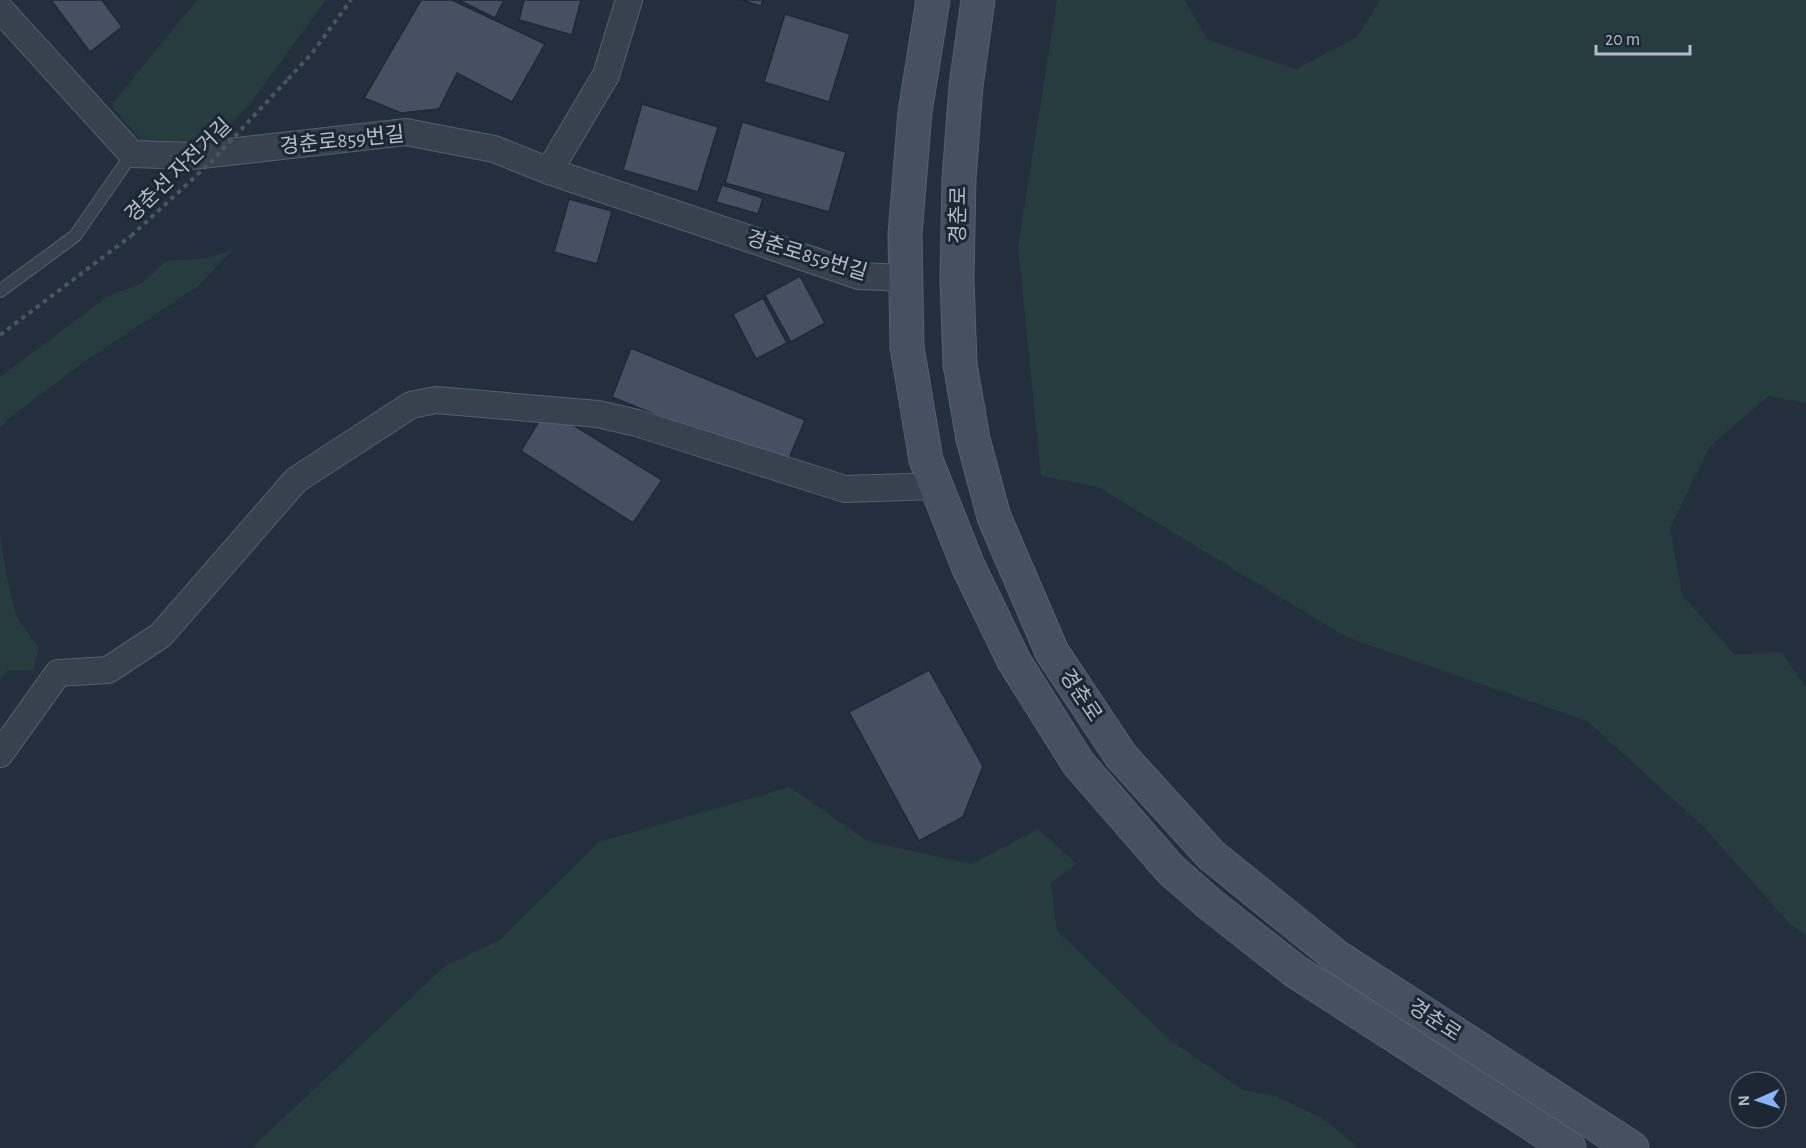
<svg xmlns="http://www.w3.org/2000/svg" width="1806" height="1148" viewBox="0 0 1806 1148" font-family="'Alegreya Sans','Noto Sans KR',sans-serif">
<rect width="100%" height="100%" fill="#242f3e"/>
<!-- green -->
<g fill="#263c3f">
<path d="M197,0H326L249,105L209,147L142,141L111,105Z"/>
<path d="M1057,0H1184L1208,40L1296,69L1357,37L1380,0H1806V403L1768,396L1710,446L1670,528L1682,595L1735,655L1781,652L1806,687V935L1791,925L1703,826L1587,721L1346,637L1098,487L1041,476L1018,247Z"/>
<path d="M232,250L198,286L81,364L8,419L0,428V377L107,297L142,283L166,261L207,258Z"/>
<path d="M0,538L8,583L17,618L39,648L33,670L7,671L0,679Z"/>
<path d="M790,787L867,841L971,864L1038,829L1077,864L1051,883L1057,931L1170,1040L1243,1090L1275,1096L1322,1118L1359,1148H252L445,966L501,939L599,842Z"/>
</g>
<!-- building -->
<g fill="#455162" stroke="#1f2835" stroke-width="1.5">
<path d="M51,0H102L122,27L90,52Z"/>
<path d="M421,0H452L545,44L512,102L457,73L439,109L401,113L364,98Z"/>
<path d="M459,0H504L495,18Z"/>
<path d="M524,0H581L572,35L519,20Z"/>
<path d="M741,0H763L761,6Z"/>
<path d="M785,14L850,34L829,102L764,82Z"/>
<path d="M642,104L718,127L698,192L623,170Z"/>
<path d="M742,122L846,152L829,212L725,183Z"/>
<path d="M722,185L763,198L758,214L716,202Z"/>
<path d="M569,199L612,211L597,264L554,252Z"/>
<path d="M800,276L825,323L791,342L765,295Z"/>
<path d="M763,298L787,343L756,359L733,314Z"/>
<path d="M631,348L805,420L785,468L612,397Z"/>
<path d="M539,421H567L662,480L633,523L521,451Z"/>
<path d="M929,670L983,766L963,817L919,841L849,712Z"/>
</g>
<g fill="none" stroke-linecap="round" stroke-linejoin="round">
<!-- lane casing -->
<g stroke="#565f6c" stroke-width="14">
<path id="lane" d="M0,291L75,236L132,154"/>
</g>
<!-- street casing -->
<g stroke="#565f6c" stroke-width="28">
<g id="street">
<path d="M0,9L132,154L193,156L406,132L494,149L549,171L859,276L905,278"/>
<path d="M549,171L606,75L629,0"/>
<path d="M0,754L58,673L108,670L161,635L296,480L411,405L436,400L598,414L637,423L845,489L937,486"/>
</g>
</g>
<!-- secondary casing -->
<g stroke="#565f6c" stroke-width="35">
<g id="secondary">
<path d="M933,0L915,112L905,234L907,347L926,460L968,566L1014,661L1078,763L1171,870L1211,905L1295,971L1569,1148"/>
<path d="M978,0L966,86L959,178L957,279L960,364L973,439L994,517L1052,652L1121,756L1211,855L1337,957L1632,1148"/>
</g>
</g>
<!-- path -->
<g stroke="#44595c" stroke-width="4" stroke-dasharray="4.5 4.5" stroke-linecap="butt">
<path d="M288,79L312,53L351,0"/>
<path d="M0,335L131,236"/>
</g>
<!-- lane -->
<use href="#lane" stroke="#38414e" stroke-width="12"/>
<!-- street -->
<use href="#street" stroke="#38414e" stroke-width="26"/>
<!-- secondary -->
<use href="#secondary" stroke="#465061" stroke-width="33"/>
<!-- path-bridge -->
<path stroke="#44595c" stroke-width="4" stroke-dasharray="4.5 4.5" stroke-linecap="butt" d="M131,236L211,162L288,79"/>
</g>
<g text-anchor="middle" stroke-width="6" stroke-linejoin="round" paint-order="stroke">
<!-- street labels -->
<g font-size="21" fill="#b4bcc9" stroke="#1d2633">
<text transform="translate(342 140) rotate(-6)" y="7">경춘로859번길</text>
<text transform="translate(178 170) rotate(-44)" y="7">경춘선 자전거길</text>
<text transform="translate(958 215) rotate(-89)" y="7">경춘로</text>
<text transform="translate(807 255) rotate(17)" y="7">경춘로859번길</text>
<text transform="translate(1081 695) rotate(56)" y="7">경춘로</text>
<text transform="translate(1435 1020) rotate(33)" y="7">경춘로</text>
</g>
</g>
<!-- north arrow -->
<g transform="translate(1758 1100) rotate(267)"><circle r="28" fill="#1d2633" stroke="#59626f" stroke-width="1.5"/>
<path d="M0-4.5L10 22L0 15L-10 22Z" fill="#8ab4f8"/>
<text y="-9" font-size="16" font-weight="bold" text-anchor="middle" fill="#b4bcc9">N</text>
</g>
<!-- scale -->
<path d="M1596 45v9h94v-9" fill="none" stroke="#b4bcc9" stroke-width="3"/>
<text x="1605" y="45" font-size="18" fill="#b4bcc9" stroke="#1d2633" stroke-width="4.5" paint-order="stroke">20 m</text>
</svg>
